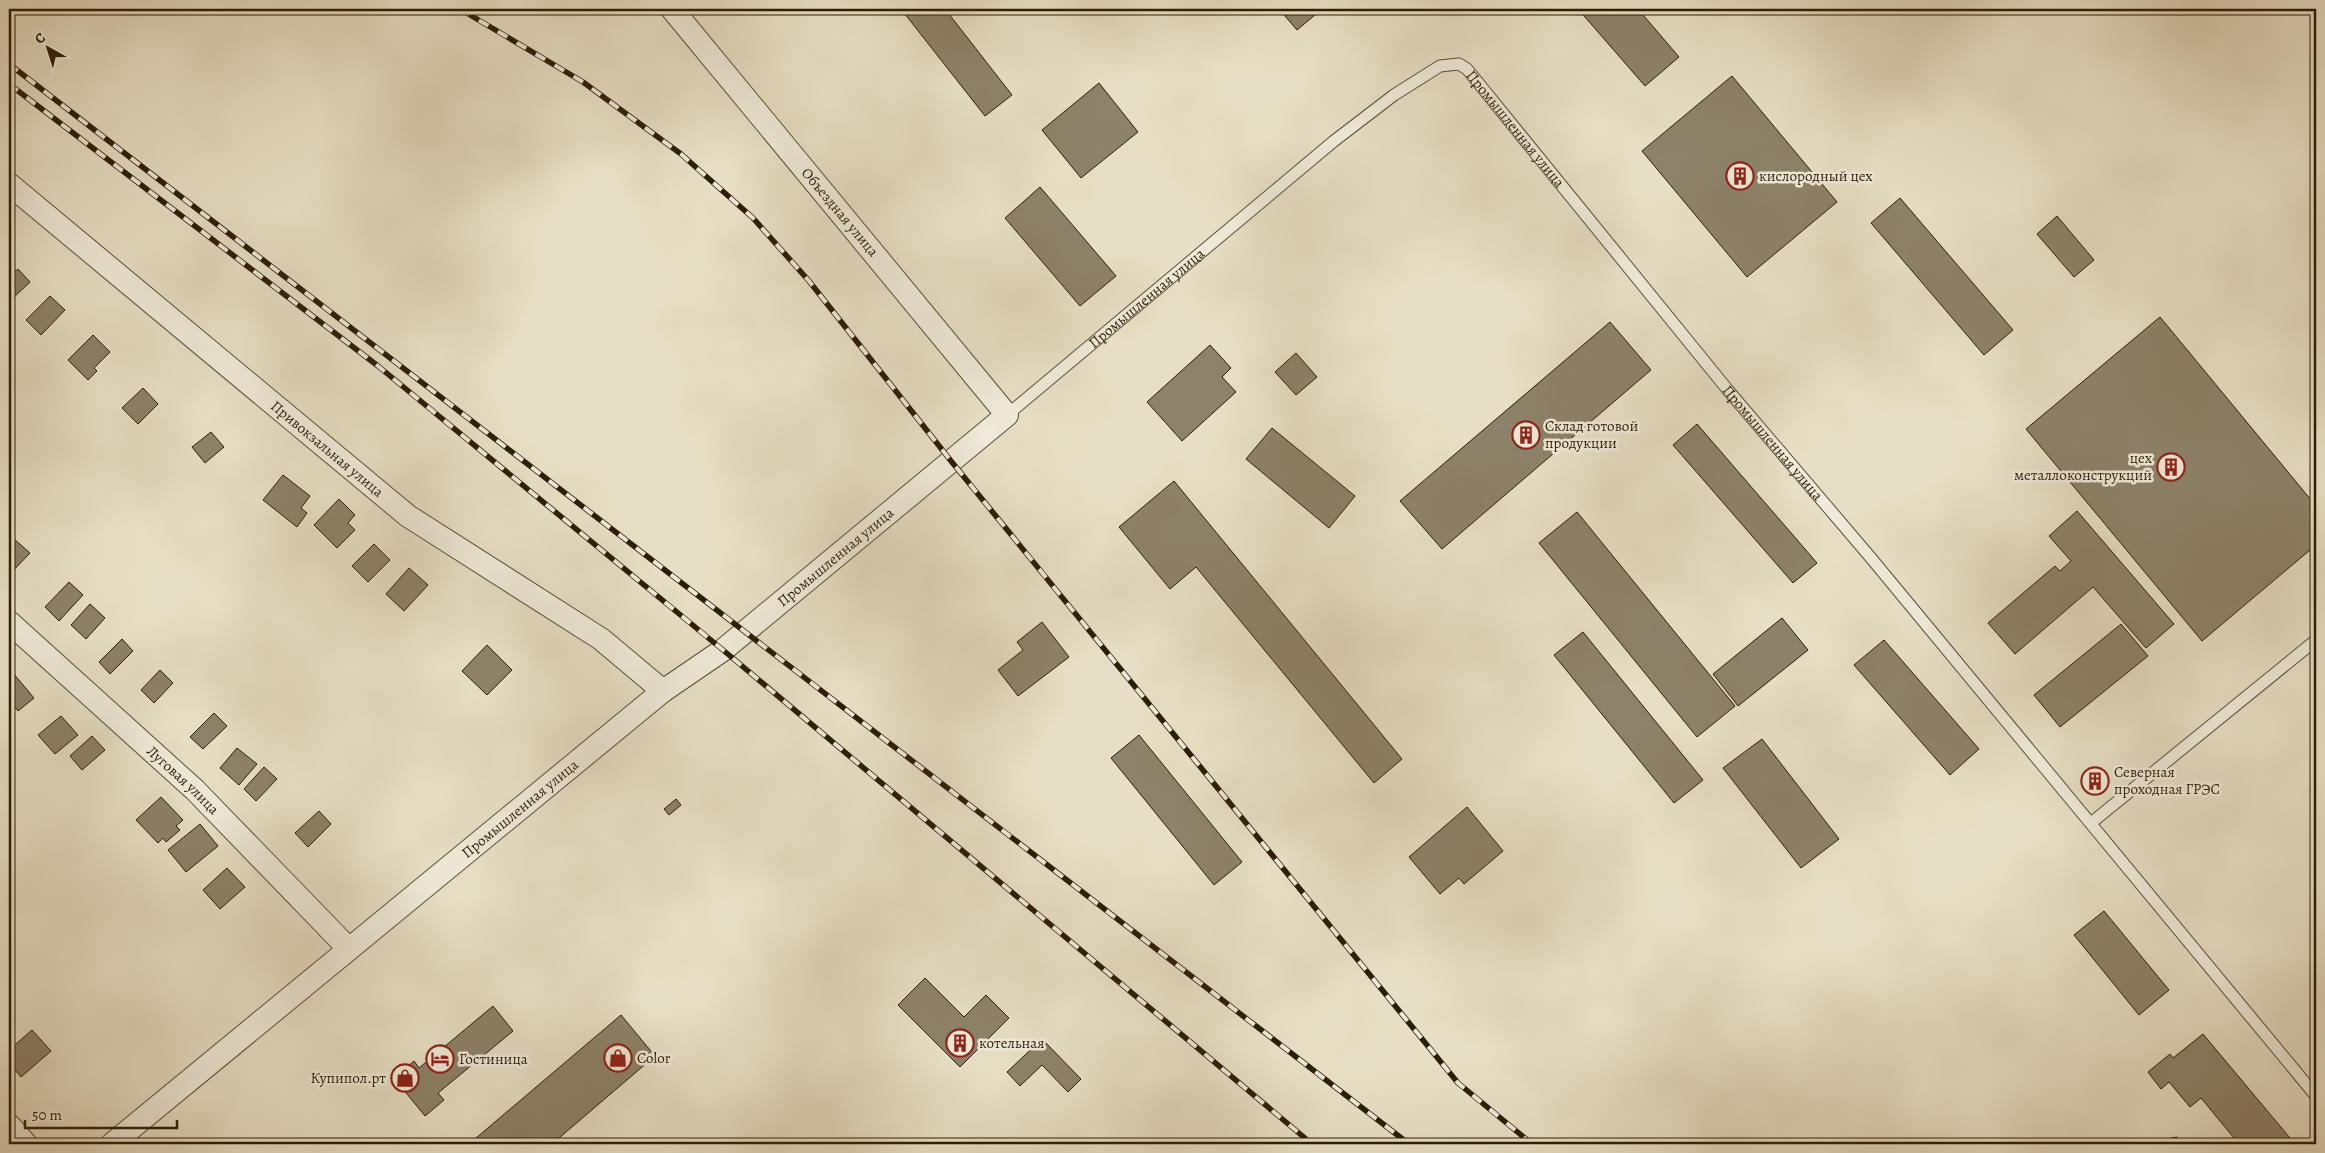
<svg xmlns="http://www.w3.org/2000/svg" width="2325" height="1153" viewBox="0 0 2325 1153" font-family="Alegreya,serif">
<rect width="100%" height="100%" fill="#e7dfc5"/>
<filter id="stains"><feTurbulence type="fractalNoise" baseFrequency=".004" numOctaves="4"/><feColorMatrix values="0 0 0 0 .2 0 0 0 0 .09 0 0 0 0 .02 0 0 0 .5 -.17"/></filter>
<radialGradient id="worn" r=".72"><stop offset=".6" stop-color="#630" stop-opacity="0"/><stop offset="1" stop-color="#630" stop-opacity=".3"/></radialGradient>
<!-- building -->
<g fill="#8d826a" stroke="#2c1d07">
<path d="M901,9H945L1012,95L985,116Z"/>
<path d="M1279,9H1322L1297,30Z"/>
<path d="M1578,9H1638L1679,57L1645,86Z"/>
<path d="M1732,76L1837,202L1747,277L1642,151Z"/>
<path d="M1099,83L1138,132L1081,178L1042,130Z"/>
<path d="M1040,187L1116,276L1080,306L1005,218Z"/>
<path d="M1900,198L2013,330L1984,355L1871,223Z"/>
<path d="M2057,216L2094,260L2074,277L2037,234Z"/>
<path d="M18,269L30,282L12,299L9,296V277Z"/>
<path d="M50,296L65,310L41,335L26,320Z"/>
<path d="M2160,317L2316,506V545L2202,641L2026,429Z"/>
<path d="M1610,322L1651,370L1442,549L1400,501Z"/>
<path d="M93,335L110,352L94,368L97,371L88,380L68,360Z"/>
<path d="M1210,345L1231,368L1222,377L1236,392L1182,441L1147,402Z"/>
<path d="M1296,353L1317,377L1296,395L1275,372Z"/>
<path d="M143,388L158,404L138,424L122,408Z"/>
<path d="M1697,424L1817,563L1793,583L1673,445Z"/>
<path d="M1272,428L1355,496L1329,528L1246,459Z"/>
<path d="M211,432L224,447L205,463L192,447Z"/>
<path d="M283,475L310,496L301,508L307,513L297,527L263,500Z"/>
<path d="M1174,481L1402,759L1374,783L1196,567L1170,589L1119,527Z"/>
<path d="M339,499L355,515L348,523L355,530L337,548L314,525Z"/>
<path d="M2077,511L2174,624L2146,648L2093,587L2015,654L1988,623L2055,566L2060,571L2071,561L2049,536Z"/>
<path d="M1577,512L1735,706L1697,737L1539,543Z"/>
<path d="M14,539L30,553L9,575V545Z"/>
<path d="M374,544L390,560L368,582L352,566Z"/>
<path d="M409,568L428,585L404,611L386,594Z"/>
<path d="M69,582L83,595L59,621L45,607Z"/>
<path d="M90,604L105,618L86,639L71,625Z"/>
<path d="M1782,618L1808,650L1738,706L1713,674Z"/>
<path d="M1042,622L1069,657L1018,696L998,670L1023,650L1017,642Z"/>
<path d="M2121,624L2148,656L2060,727L2034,695Z"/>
<path d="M1583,632L1703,780L1674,803L1554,655Z"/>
<path d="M122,639L133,651L110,674L99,662Z"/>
<path d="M1884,640L1979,749L1950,775L1854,665Z"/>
<path d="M487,645L512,670L487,695L462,671Z"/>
<path d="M160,670L173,683L154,703L141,690Z"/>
<path d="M13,673L34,698L18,711L16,708L9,714V677Z"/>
<path d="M214,713L227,726L203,749L190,737Z"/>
<path d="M61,716L78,735L55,754L38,735Z"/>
<path d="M1139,735L1242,862L1214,885L1111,758Z"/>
<path d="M92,736L105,750L82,770L70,756Z"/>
<path d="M1762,739L1839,839L1801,868L1723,768Z"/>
<path d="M237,748L257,764L239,785L220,768Z"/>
<path d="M264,767L277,779L256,801L244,789Z"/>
<path d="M2098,770L2106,780L2092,792L2083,782Z"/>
<path d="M161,797L183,820L176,826L180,830L166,842L163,838L158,843L136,820Z"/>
<path d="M676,799L681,805L669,815L664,809Z"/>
<path d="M1467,807L1503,851L1464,884L1459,878L1440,894L1409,857Z"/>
<path d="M319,811L331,824L308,847L295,833Z"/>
<path d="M200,824L218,846L186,872L168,850Z"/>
<path d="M227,868L245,887L220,909L203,890Z"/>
<path d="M2104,911L2169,990L2139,1015L2074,935Z"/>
<path d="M925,978L964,1017L986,995L1009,1018L960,1067L898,1005Z"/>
<path d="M493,1006L513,1031L438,1093L444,1100L425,1116L394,1078L414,1061L419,1068Z"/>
<path d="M621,1015L655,1056L552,1144H469Z"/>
<path d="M32,1030L51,1051L21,1077L9,1063V1050Z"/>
<path d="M2203,1034L2295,1144H2239L2201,1098L2190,1107L2169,1082L2161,1089L2148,1072L2170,1054L2173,1058Z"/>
<path d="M1042,1039L1081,1079L1068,1092L1042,1065L1020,1086L1007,1072Z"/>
<path d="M2177,1137L2178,1144H2142Z"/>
</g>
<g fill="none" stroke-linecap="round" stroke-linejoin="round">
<!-- lane casing -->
<g stroke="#5b4e36" stroke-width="13">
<g id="lane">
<path id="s1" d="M1007,415L1334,141L1394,95L1440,66L1459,64L1467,69L1727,389L1871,558L2316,1096"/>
<path d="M2091,823L2316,640"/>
</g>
</g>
<!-- street casing -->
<g stroke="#5b4e36" stroke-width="24">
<g id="street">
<path id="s2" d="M9,184L408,516L601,639L663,691"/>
<path id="s3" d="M9,622L195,790L348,948"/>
<path d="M9,1125L26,1144"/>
<path id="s4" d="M112,1144L663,691L723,650L1007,415L672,9"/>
</g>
</g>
<!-- lane -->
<use href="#lane" stroke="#efead9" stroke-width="11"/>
<!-- street -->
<use href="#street" stroke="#efead9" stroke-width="22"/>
<!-- rail casing -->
<g stroke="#2c1d07" stroke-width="5.5">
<g id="rail">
<path d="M460,9L583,82L681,154L753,218L809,281L951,461L1458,1083L1532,1144"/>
<path d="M9,64L1409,1144"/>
<path d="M9,84L378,366L723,650L1312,1144"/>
</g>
</g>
<!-- rail -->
<use href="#rail" stroke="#efead9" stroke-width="4" stroke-dasharray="11" stroke-linecap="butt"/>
</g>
<!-- icons -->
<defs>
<g id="building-ring" transform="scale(1.4375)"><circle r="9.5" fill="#efead9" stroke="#8f2418" stroke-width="1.5"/><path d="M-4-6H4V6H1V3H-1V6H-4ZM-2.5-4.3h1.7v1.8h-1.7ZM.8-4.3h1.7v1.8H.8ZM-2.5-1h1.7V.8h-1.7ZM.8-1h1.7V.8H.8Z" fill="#8f2418"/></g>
<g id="shop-ring" transform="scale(1.4375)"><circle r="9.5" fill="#efead9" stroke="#8f2418" stroke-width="1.5"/><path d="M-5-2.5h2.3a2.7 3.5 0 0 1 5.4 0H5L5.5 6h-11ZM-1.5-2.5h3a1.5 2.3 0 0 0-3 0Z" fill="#8f2418"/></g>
<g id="hotel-ring" transform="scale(1.4375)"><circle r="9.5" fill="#efead9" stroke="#8f2418" stroke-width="1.5"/><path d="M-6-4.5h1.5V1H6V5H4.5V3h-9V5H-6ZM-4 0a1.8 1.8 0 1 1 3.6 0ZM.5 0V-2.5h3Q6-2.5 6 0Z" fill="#8f2418"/></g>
</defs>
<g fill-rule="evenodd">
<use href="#building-ring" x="1740" y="176"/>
<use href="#building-ring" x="1526" y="435"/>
<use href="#building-ring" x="2171" y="467"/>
<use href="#building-ring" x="2095" y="781"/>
<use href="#building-ring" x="960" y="1043"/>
<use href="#shop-ring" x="618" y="1058"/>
<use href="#hotel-ring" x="440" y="1059"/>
<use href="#shop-ring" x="405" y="1078"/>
</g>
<g text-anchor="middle" stroke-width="5" stroke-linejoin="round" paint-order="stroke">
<!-- street labels -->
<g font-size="15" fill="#2c1d07" stroke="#efead9">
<text dy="5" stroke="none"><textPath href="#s1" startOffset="662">Промышленная улица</textPath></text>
<text transform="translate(840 212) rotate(50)" y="5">Объездная улица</text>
<text dy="5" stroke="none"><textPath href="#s1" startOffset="182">Промышленная улица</textPath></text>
<text dy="5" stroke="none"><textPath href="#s1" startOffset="1068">Промышленная улица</textPath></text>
<text dy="5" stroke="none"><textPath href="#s2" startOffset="414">Привокзальная улица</textPath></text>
<text dy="5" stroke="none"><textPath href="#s4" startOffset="932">Промышленная улица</textPath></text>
<text dy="5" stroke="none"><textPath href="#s3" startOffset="235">Луговая улица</textPath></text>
<text dy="5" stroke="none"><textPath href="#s4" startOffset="528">Промышленная улица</textPath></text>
</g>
<!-- poi labels -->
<g font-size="15" fill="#2c1d07" stroke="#efead9" text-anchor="start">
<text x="1759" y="181">кислородный цех</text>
<text x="1545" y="431">Склад готовой<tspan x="1545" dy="17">продукции</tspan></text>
<text x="2152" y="463" text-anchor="end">цех<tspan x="2152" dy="17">металлоконструкций</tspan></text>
<text x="2114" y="777">Северная<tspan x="2114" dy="17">проходная ГРЭС</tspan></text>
<text x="979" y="1048">котельная</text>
<text x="637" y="1063">Color</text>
<text x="459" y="1064">Гостиница</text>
<text x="386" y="1083" text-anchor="end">Купипол.рт</text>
</g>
</g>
<!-- margin -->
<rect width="2325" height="1153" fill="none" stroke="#e7dfc5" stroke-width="30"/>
<rect x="10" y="10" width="2305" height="1133" fill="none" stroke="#2c1d07" stroke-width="2.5"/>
<rect x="15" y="15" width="2295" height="1123" fill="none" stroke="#2c1d07"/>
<!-- north arrow -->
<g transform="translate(48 48) rotate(321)" stroke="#efead9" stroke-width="4" paint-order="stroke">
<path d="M0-4L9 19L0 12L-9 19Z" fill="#2c1d07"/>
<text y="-8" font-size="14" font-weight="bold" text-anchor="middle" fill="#2c1d07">С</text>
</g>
<!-- scale -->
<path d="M25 1120v8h152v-8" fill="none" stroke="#2c1d07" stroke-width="2.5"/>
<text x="32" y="1120" font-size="15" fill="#2c1d07" stroke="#efead9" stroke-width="4" paint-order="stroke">50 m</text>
<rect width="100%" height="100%" filter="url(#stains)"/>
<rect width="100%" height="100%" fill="url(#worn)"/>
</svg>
